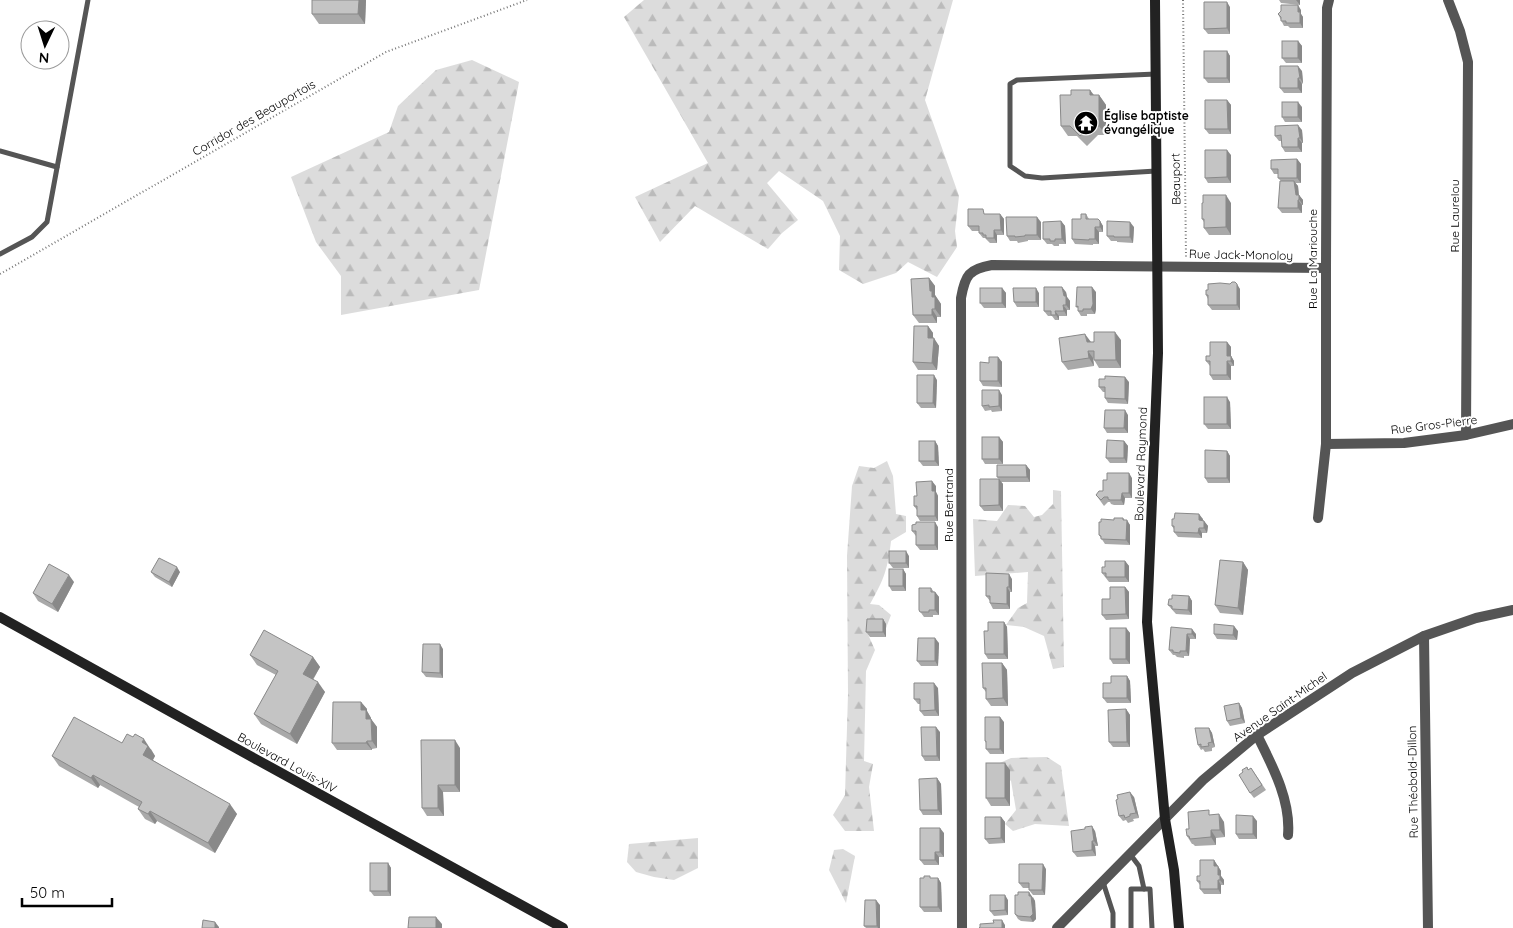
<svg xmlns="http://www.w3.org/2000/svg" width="1513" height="928" viewBox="0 0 1513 928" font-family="Quicksand,sans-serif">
<defs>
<pattern id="forest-firs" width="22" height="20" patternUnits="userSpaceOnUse" patternTransform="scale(1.25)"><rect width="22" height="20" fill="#dcdcdc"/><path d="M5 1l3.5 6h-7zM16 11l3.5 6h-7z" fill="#bbb"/></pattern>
</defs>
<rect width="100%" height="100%" fill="#fff"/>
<!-- forest -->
<g fill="url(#forest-firs)">
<path d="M644,0H953L925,100L959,196L955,231L957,247L937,277L908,262L896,273L863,284L839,270L840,236L823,201L779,171L767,183L798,220L782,233L768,249L695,206L660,242L635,197L708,163L624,17Z"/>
<path d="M472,60L519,82L479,290L341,315V276L316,242L291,177L389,132L398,106L436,70Z"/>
<path d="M887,461L893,476L896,514L906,516V532L891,541C888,568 884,580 870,604L879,605L891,615L886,628L866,630L875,650L866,671L864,761L873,764L869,787L874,831H845L833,815L845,795L848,694L847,556L852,486L859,466L874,468Z"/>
<path d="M1053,490L1061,491L1064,667L1053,669L1044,636L1024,627L1006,625L1018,608L1027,603L1028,572L975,576L973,519L997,521L1008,505L1025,506L1034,517L1042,515L1053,504Z"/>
<path d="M1047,757L1061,766L1069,826L1035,824L1013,831L1005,824L1016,810L1011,781L993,766L1011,758Z"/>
<path d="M698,838V868L674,880L654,877L636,872L627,862L629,844Z"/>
<path d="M843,849L855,856L846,903L829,870L834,850Z"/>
</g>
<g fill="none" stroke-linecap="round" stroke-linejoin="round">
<!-- path -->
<g stroke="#777" stroke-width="2" stroke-dasharray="1 2.5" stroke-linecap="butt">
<path d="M1183,0L1186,257"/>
<path d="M0,274L386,52L527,0"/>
</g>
<!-- lane -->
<g stroke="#555" stroke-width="5">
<path d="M1156,74L1017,80L1010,84V166L1025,176L1042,178L1156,171"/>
<path d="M0,151L57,167"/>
<path d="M0,254L32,237L47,222L88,0"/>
<path d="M1130,854L1139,866L1144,889"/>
<path d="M1103,882L1113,913V928"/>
<path d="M1131,928V889H1150L1152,928"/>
</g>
<!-- street -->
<g stroke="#555" stroke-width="10">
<path d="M1448,0L1460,31L1468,62L1466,435"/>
<path d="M1326,444L1404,443L1466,435L1513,424"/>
<path d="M1318,518L1326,444V268L1327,8L1329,0"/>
<path d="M1424,636L1428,928"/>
<path d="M1257,735C1272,765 1291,800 1288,835"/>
<path d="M962,928L961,298C965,275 969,269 992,265L1326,268"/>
<path d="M1057,928L1203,780L1257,735L1352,673L1424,636L1476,618L1513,610"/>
</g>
<!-- secondary -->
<g stroke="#222" stroke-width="10">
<path d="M1155,0L1158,353L1147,622L1165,819L1174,870L1179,928"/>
<path d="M0,617L232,746L563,928"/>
</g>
</g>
<!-- wall -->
<g fill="#a9a9a9">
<path d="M366,0L365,24H319L312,14Z"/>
<path d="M1279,0H1300V5L1281,3Z"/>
<path d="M1230,7V34H1208L1204,29Z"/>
<path d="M1301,10V14L1303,17V28H1290L1288,26H1284L1278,14Z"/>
<path d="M1298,41L1302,46V63H1286L1282,58Z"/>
<path d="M1227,51L1230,56V83H1208L1204,78Z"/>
<path d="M1302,71L1303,83L1302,84V93H1284L1280,88Z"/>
<path d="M1090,90L1094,95H1099L1106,105V135H1098L1087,146L1077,136H1068L1061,126L1071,95Z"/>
<path d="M1227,100L1231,105V134H1209L1205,129Z"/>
<path d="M1302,107V122H1285L1282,117Z"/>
<path d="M1302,130L1303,143H1302V152H1285L1282,147V141H1279L1275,136Z"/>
<path d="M1231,155V183H1208L1205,178Z"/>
<path d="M1297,159L1301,164V183H1295L1298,186L1299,195L1303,200V205H1302V213H1282L1278,208L1281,181L1278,178V174H1274L1271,169Z"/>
<path d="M1231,203V235H1209L1204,228V222L1202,219Z"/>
<path d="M987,214H1000L1004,219V235H997V243H990L985,238H983L979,233V231H972L968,226Z"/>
<path d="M1086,214L1089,219L1100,221L1103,226V232H1099V244H1093V245L1075,244L1072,239L1081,219Z"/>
<path d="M1061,221L1065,226L1066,244H1059V246H1054L1052,244H1047L1043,239Z"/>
<path d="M1041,222V240H1028V241L1018,243L1017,241H1010L1007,236Z"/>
<path d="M1134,227L1133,243L1117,242V241H1111L1107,236Z"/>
<path d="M929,278L935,286V295L941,304V317H937V323H919L913,315Z"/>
<path d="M1230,284L1240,289V310H1212L1208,305V299L1206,295L1208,290Z"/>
<path d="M1002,288L1006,293V308H984L980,303Z"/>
<path d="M1066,292L1067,297L1070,301V310H1067V316H1059V320H1055L1052,316H1048L1044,311Z"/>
<path d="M1096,292V309L1095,314H1087V316H1081L1078,311V308L1076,307Z"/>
<path d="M1039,293V307H1017L1014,302Z"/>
<path d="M928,326L933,333V338L939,346L937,370H918L913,362Z"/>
<path d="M1121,340V368H1099L1093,358L1094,366L1068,370L1062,362L1091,342Z"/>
<path d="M1227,342L1231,347V356L1234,361V366H1231V380H1213L1210,375V366L1206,361L1210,356Z"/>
<path d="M998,357L1002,362V387L983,386L980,381L989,363Z"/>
<path d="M937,380L936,408H921L917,403Z"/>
<path d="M1129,382L1128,404L1108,403L1105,398V392H1103L1099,387Z"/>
<path d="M1002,395V411L992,412L991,410L985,411L982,406Z"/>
<path d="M1230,402L1231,429H1208L1204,424Z"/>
<path d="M1128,415V433H1107L1104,428Z"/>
<path d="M999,437L1003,442V464H985L982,459Z"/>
<path d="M935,441L938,446L939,466H923L919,461Z"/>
<path d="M1124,441L1128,446L1127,463H1110L1106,458Z"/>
<path d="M1227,451L1230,456V483H1208L1205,478Z"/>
<path d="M1026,465L1030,470V482H1001L1003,484V511H984L980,506L999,479L997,477Z"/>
<path d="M1132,478V498H1125L1124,505H1114L1111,504L1110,502H1108L1104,506L1096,495Z"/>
<path d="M936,486V492L938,496V521H920L917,516V510L914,506L917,496Z"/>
<path d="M1203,519V520L1204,521L1208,526L1207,533H1202V538L1178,537L1174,532V529L1172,526Z"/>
<path d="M1125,520L1130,525V545L1105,544L1099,535Z"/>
<path d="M938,527V550H920L916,545V536L912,531Z"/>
<path d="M909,556V568H893L889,563Z"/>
<path d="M1125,561L1129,566V582H1109L1102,573L1105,567Z"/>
<path d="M1243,562L1248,570L1243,615L1220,613L1215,605Z"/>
<path d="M903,569L906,574V591H892L889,586Z"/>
<path d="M151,572H180L172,587L155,577Z"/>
<path d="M1012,579V592H1010V609H993L990,603V601L986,596Z"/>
<path d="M74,582L58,612L38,601L33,593Z"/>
<path d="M1125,587L1129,592V619L1106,620L1102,615L1110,599Z"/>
<path d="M931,588L934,592H935L939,597V615H933V617H924L919,610Z"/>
<path d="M1189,596L1192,601V615L1176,614L1168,605L1172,599Z"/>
<path d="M883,619L886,624V637H870L866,632Z"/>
<path d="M1004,622L1007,627L1008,659H988L985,654L988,631Z"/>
<path d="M1171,627L1196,634V639H1190L1189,656H1184V658L1177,657L1175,655H1173L1169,650Z"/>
<path d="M1126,628L1130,633V664H1113L1110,659Z"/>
<path d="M1238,631L1237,640L1217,639L1214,634Z"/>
<path d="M939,643L938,666H921L917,661Z"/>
<path d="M443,649V678L426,677L422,672Z"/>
<path d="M250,655L313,657L320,667L313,680L325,692L297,744L261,724L254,714L276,675L257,665Z"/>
<path d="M1002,663L1007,670L1008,706H991L986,699V692L983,688Z"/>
<path d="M1127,676L1130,681L1131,703H1107L1103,698L1111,683Z"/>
<path d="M938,688L939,716H924L920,711V704H918L914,699Z"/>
<path d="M361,702L367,709V711L371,718V719L377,727V748L372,749V750H337L332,743Z"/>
<path d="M1239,703L1242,708L1245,723L1230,726L1227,721Z"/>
<path d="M1126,709L1130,715V747H1113L1109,742Z"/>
<path d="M1004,722V754H990L986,749V743L985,741Z"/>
<path d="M1209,728L1212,733L1215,747L1212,748V751L1205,752L1203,749L1201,750L1198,745Z"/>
<path d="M940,732V761H925L922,756Z"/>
<path d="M122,743L151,749L155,756L153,760L237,814L215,853L157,821L155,824L145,819L138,809L139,807L100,785L98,788L59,766L52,756Z"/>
<path d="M460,748V792H443L444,816H427L422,808Z"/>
<path d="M1251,768L1266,790L1254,798L1250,793L1248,770Z"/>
<path d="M1010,770V806H991L986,798Z"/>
<path d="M937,778L941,784L942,815H923L920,810Z"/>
<path d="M1134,797L1139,818L1133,819L1134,821L1128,823L1126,820L1123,821L1119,816Z"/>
<path d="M1212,815L1224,822L1225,837L1216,838V845L1195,846L1193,844H1192L1187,836L1189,829Z"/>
<path d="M1001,817L1005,822V843L989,844L985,839Z"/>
<path d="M1257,821V839H1239L1236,834Z"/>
<path d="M1095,831L1098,846H1095L1096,856L1077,857L1073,852Z"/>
<path d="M944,833V857H939V865H924L920,860Z"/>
<path d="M1214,860L1221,871V876L1224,880V885H1221V894H1204L1200,889V885L1197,881L1200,876Z"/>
<path d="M388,863L391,868V896H374L370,891Z"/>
<path d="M1046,869L1045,895H1033L1029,890V888H1023L1019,883Z"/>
<path d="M932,878H938L941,883L942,912H924L920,907Z"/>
<path d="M1033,897L1035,901L1036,919L1033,922L1021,921L1018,919L1015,914Z"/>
<path d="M1008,900V915L994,916L990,911Z"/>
<path d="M880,905V928H866L864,926Z"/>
</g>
<!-- shaded-wall -->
<g fill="#898989">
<path d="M359,0H366L365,24L358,14Z"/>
<path d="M1296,0H1300V5Z"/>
<path d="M1227,2L1230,7V34L1227,28Z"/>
<path d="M1298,5L1301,10V14L1303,17V28L1300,23L1298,12Z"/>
<path d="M1298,41L1302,46V63L1298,58Z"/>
<path d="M1227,51L1230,56V83L1227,78Z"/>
<path d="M1298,66L1302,71L1303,83L1300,78Z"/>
<path d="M1298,78L1302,84V93L1298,88Z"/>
<path d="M1090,90L1096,99L1090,95Z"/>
<path d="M1099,95L1106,105V135L1099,126Z"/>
<path d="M1227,100L1231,105V134L1228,129Z"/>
<path d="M1298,102L1302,107V122L1298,117Z"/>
<path d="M1298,125L1302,130L1303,143L1300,138Z"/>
<path d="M1298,138L1302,143V152L1298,147Z"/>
<path d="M1227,150L1231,155V183L1227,177Z"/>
<path d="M1297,159L1301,164V183L1297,178Z"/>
<path d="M1294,181L1298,186L1299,199V195L1303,200V205L1296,195Z"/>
<path d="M1226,195L1231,203V235L1226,227Z"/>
<path d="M1298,200L1302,205V213L1298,208Z"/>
<path d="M1000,214L1004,219V235L1001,230Z"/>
<path d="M1037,217L1041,222V240L1037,235Z"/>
<path d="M1061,221L1065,226L1066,244L1062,239Z"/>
<path d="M1100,221L1103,226V232L1100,227Z"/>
<path d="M1130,222L1134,227L1133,243L1130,237Z"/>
<path d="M1095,227L1099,232V244L1095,239Z"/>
<path d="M994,230L997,235V243L994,238Z"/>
<path d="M929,278L935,286V295L941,304V317L935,309L930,291Z"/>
<path d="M1237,284L1240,289V310L1237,305Z"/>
<path d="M1062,287L1066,292L1067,297L1070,301V310L1066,305Z"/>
<path d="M1092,287L1096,292V309L1095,314L1091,309Z"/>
<path d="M1002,288L1006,293V308L1002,303Z"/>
<path d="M1036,288L1039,293V307L1036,302Z"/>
<path d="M1063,305L1067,310V316L1064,311Z"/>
<path d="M932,309L937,317V323L932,315Z"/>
<path d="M1055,311L1059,316V320L1056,315Z"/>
<path d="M928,326L933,333V346L928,338Z"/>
<path d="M1115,332L1121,340V368L1116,360Z"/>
<path d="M1085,334L1091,342L1092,350L1087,342Z"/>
<path d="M934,338L939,346L937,370L932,363Z"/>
<path d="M1227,342L1231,347V356L1234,361V366L1227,356Z"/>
<path d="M1088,351L1093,358L1094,366L1089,358Z"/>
<path d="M998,357L1002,362V387L998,381Z"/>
<path d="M1227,361L1231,366V380L1227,375Z"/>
<path d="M934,375L937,380L936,408L933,403Z"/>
<path d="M1125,377L1129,382L1128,404L1125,399Z"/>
<path d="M999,390L1002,395V411L999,406Z"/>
<path d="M1227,397L1230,402L1231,429L1227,424Z"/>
<path d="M1125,410L1128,415V433L1124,428Z"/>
<path d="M999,437L1003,442V464L999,459Z"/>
<path d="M935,441L938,446L939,466L935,461Z"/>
<path d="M1124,441L1128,446L1127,463L1124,458Z"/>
<path d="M1227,451L1230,456V483L1227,478Z"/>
<path d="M1026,465L1030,470V482L1027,477Z"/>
<path d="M1129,473L1132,478V498L1129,493Z"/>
<path d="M999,479L1003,484V511L999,505Z"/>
<path d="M932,481L936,486V492L938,496V521L935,516L932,491Z"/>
<path d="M1122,493L1125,498L1124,505L1121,500Z"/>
<path d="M1199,514L1203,519L1202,525L1199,520Z"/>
<path d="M1123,518L1127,523V520L1130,525V545L1126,540Z"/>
<path d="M1204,521L1208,526L1207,533L1204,528Z"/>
<path d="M935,522L938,527V550L935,545Z"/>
<path d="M1199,528L1202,533V538L1198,533Z"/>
<path d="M906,551L909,556V568L906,563Z"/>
<path d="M1125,561L1129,566V582L1125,577Z"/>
<path d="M1243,562L1248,570L1243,615L1238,608Z"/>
<path d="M177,567L180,572L172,587L169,582Z"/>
<path d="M903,569L906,574V591L903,586Z"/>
<path d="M1009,574L1012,579V592L1009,587Z"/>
<path d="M69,575L74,582L58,612L52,604Z"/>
<path d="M1007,587L1010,592V609L1007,604Z"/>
<path d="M1125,587L1129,592V619L1126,614Z"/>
<path d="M935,592L939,597V615L935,610Z"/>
<path d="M1189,596L1192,601V615L1188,610Z"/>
<path d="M883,619L886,624V637L883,632Z"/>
<path d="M1004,622L1007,627L1008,659L1004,654Z"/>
<path d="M1234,626L1238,631L1237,640L1233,635Z"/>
<path d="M1126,628L1130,633V664L1126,659Z"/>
<path d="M1192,629L1196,634V639L1192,634Z"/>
<path d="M1187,634L1190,639L1189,656L1186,651Z"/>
<path d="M935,638L939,643L938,666L935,661Z"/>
<path d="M440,644L443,649V678L440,673Z"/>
<path d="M313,657L320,667L310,684L303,674Z"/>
<path d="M1002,663L1007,670L1008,706L1003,698Z"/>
<path d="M1127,676L1130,681L1131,703L1127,698Z"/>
<path d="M318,682L325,692L297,744L290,734Z"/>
<path d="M934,683L938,688L939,716L935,710Z"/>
<path d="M361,702L367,709V711L371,718V727L366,719L361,710Z"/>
<path d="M1239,703L1242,708L1245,723L1241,718Z"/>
<path d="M1126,709L1130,715V747L1127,742Z"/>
<path d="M1000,717L1004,722V754L1000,749Z"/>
<path d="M371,719L377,727V748L372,741Z"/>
<path d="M936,727L940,732V761L937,756Z"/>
<path d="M1209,728L1212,733L1215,747L1212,742Z"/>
<path d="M144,739L155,756L150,765L143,755L142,742Z"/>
<path d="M455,740L460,748V792L455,785Z"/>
<path d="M367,741L372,749V750L366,743Z"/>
<path d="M1005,763L1010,770V806L1005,798Z"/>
<path d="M93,775L100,785L98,788L91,778Z"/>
<path d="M937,778L941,784L942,815L938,810Z"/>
<path d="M438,785L443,792L444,816L438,808Z"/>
<path d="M1130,792L1134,797L1139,818L1136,813Z"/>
<path d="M230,804L237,814L215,853L208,843Z"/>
<path d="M150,811L157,821L155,824L148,814Z"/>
<path d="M1219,814L1224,822L1225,837L1220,830Z"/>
<path d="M1253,816L1257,821V839L1253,834Z"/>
<path d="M1001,817L1005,822V843L1001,838Z"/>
<path d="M1092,826L1095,831L1098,846L1094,841Z"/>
<path d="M940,828L944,833V857L940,852Z"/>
<path d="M1211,830L1216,838V845L1211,837Z"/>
<path d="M1092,841L1095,846L1096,856L1092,850Z"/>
<path d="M935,852L939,857V865L935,860Z"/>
<path d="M1214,860L1221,871V876L1224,880V885L1220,880L1214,866Z"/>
<path d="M388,863L391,868V896L388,891Z"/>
<path d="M1043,864L1046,869L1045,895L1042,890Z"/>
<path d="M938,878L941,883L942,912L938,907Z"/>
<path d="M1218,880L1221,885V894L1218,889Z"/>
<path d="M1029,892L1035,901L1036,919L1033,922L1030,917Z"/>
<path d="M1005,895L1008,900V915L1005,910Z"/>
<path d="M876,900L880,905V928H878L877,926Z"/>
<path d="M436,917L442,924V928H436Z"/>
<path d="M1002,920L1005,925V928H1002Z"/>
<path d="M215,922L219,927V928H215Z"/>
</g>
<!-- building -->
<g fill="#c4c4c4" stroke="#898989">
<path d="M312,0H359L358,14H312Z"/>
<path d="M1204,2H1227V28L1204,29Z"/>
<path d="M1281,5H1298V12H1300V23H1286V21H1281V17L1278,14L1281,11Z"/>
<rect x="1282" y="41" width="16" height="17"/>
<rect x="1204" y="51" width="23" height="27"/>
<path d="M1280,66H1298L1300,78H1298V88H1280Z"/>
<path d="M1071,90H1090V95H1099V126H1091L1080,136L1070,126H1061L1060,95H1071Z"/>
<path d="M1205,100H1227L1228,129H1205Z"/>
<rect x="1282" y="102" width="16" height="15"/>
<path d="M1298,125L1300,138H1298V147H1282L1281,135L1275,136V126Z"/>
<path d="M1205,150H1227V177L1205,178Z"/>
<path d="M1297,159V178H1278V169H1271V160Z"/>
<path d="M1280,181H1294L1296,195H1299V200H1298V208H1278Z"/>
<path d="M1203,195H1226V227L1204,228V219H1202V203H1203Z"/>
<path d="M968,209H983L984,214H1000L1001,230H994V238H986V235H983V233H979V226H968Z"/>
<path d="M1081,214H1086V219H1098L1100,221V227H1095V239H1089V240L1072,239V219H1081Z"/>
<path d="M1006,217H1037V235H1025V236L1015,237V236H1007Z"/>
<path d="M1061,221L1062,239H1055V241H1050V239H1043V222Z"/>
<path d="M1107,221L1130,222V237H1114V236H1107Z"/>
<path d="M929,278L930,291H932V297H935V309H932V315H913L911,279Z"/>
<path d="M1232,282H1235L1237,284V305H1208V295H1206V290H1208V284L1220,283L1230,284Z"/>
<path d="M1044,287H1062L1064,296H1066V305H1063L1064,311H1055L1056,315H1051V311H1044Z"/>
<path d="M1077,287H1092L1093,304L1091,309H1083V311H1078V306L1076,307Z"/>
<rect x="980" y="288" width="22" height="15"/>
<path d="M1013,288H1036V302H1014Z"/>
<path d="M914,326H928V338H934L932,363L913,362Z"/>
<path d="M1094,332H1115L1116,360H1094V351H1088L1089,358L1062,362L1059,338L1085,334L1087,342H1094Z"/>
<path d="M1210,342H1227V356H1231V361H1227V375H1210V361H1206V356H1210Z"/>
<path d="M989,357H998V381H980V362L989,363Z"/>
<path d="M917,375H934L933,403H917Z"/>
<path d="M1105,376L1125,377V399L1105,398V387H1099V379H1105Z"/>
<path d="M982,390H999V406L989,407V405L982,406Z"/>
<rect x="1204" y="397" width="23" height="27"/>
<path d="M1105,410H1125L1124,428H1104Z"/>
<rect x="982" y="437" width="17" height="22"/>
<path d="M1107,440L1124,441V458H1106Z"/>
<rect x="919" y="441" width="16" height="20"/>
<path d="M1205,450L1227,451V478H1205Z"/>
<path d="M997,465H1026L1027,477H997Z"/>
<path d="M1107,473H1129V493H1122L1121,500H1110L1108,499V497H1104L1101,500L1096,495L1099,491H1103V480H1107Z"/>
<path d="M980,479H999V505L980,506Z"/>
<path d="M932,481V491H935V516H917V506H914V496H917L916,482Z"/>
<path d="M1175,513L1199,514V520L1204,521V528H1199L1198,533L1174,532V526H1172V519H1174Z"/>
<path d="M1114,518H1123V520H1127L1126,540L1101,539V536L1099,535V522H1101V519L1114,520Z"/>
<path d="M916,522H935V545H916V531H912V525L916,524Z"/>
<rect x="889" y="551" width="17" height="12"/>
<path d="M159,558L177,567L169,582L151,572Z"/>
<path d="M1220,560L1243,562L1238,608L1215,605Z"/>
<path d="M1105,561H1125V577H1106V573H1102V567H1105Z"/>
<path d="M49,564L69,575L52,604L33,593Z"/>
<rect x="889" y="569" width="14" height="17"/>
<path d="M986,573L1009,574V587H1007V604L990,603V596H986Z"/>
<path d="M1110,587H1125L1126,614L1102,615V599H1110Z"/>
<path d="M919,588H931V592H935V610H929V612H920L919,610Z"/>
<path d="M1172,595L1189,596L1188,610L1172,609V606L1168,605L1169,599H1172Z"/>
<path d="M867,619H883V632H866Z"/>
<path d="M988,622H1004V654H985L984,631H988Z"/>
<path d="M1214,624L1234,626L1233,635L1214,634Z"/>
<path d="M1171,627L1192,629V634H1187L1186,651H1180V653L1173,652V650H1169Z"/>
<rect x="1110" y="628" width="16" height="31"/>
<path d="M264,630L313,657L303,674L318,682L290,734L254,714L278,671L250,655Z"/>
<path d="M918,638H935V661H917Z"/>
<path d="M423,644H440V673L422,672Z"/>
<path d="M982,663H1002L1003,698L986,699V688H983Z"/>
<path d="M1111,676H1127V698H1103V683H1111Z"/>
<path d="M914,683H934L935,710L920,711V699H914Z"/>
<path d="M333,702H361V710H366V719H371L372,741H367L366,743H332Z"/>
<path d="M1239,703L1241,718L1227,721L1224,706Z"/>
<path d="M1126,709L1127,742H1109L1108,710Z"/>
<path d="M74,717L122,743L127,734L133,737L135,734L144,739L142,742L148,746L143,755L230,804L208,843L150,811L148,814L138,809L142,802L93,775L91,778L52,756Z"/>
<path d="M985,717H1000V749H986V741H985Z"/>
<path d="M921,727H936L937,756H922Z"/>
<path d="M1195,728H1209L1212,742L1208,743L1209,746L1201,747V744L1198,745Z"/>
<path d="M421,740H455V785H438V808H422Z"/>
<rect x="986" y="763" width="19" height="35"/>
<path d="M1247,767L1248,770L1251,768L1262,785L1250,793L1239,775L1243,772L1242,770Z"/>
<path d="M937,778L938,810H920L919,779Z"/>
<path d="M1130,792L1136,813L1130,814V816L1125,818L1124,815L1119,816L1116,800L1118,799L1117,795Z"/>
<path d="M1209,810V815L1219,814L1220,830H1211V837L1190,839L1189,836H1187L1186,829H1189L1188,812Z"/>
<path d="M1236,815L1253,816V834H1236Z"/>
<path d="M985,817H1001V838L985,839Z"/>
<path d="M1092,826L1094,841H1092V850L1073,852L1071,831L1085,829V827Z"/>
<path d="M920,828H940V852H935V860H920Z"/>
<path d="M1200,860H1214V866H1218V875H1220V880H1218V889H1200V881H1197V876H1200Z"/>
<rect x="370" y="863" width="18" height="28"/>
<path d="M1019,864H1043L1042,890H1029V883H1019Z"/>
<path d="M924,876H930V878H938V907H920V878H924Z"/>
<path d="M1018,892H1029V896H1031L1033,914L1030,917L1018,916L1015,914V895H1018Z"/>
<path d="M990,895H1005V910L990,911Z"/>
<path d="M865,900H876L877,926H864Z"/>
<path d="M409,917H436V928H408Z"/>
<path d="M203,920L215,922V928H202Z"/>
<path d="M993,920H1002V928H979L980,927V924L994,923Z"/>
</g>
<!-- icons -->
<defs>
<g id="temple-disc" transform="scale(1.25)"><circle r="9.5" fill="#000" stroke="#fff"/><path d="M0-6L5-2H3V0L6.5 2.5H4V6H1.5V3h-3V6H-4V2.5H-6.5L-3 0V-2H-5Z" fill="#fff"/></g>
</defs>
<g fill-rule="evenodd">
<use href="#temple-disc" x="1086" y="123"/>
</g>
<g text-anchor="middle" stroke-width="4" stroke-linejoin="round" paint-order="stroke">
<!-- poi labels -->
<g font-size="12" font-weight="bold" fill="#000" stroke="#fff" text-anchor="start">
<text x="1104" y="120">Église baptiste<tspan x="1104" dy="14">évangélique</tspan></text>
</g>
<!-- street labels -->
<g font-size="12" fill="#000" stroke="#fff">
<text transform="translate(254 118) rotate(-30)" y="4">Corridor des Beauportois</text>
<text transform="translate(1176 179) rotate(-91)" y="4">Beauport</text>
<text transform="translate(1455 216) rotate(-90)" y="4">Rue Laurelou</text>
<text transform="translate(1241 255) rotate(1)" y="4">Rue Jack-Monoloy</text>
<text transform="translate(1313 259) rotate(-90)" y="4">Rue La Mariouche</text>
<text transform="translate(1434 425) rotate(-7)" y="4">Rue Gros-Pierre</text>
<text transform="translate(1141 464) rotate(-88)" y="4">Boulevard Raymond</text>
<text transform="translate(949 505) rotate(-90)" y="4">Rue Bertrand</text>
<text transform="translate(1280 707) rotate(-35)" y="4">Avenue Saint-Michel</text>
<text transform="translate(287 763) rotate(29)" y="4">Boulevard Louis-XIV</text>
<text transform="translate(1413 782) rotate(-91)" y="4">Rue Théobald-Dillon</text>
</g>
</g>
<!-- north arrow -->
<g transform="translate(45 45) rotate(184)"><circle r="24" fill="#ffffff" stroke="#999999"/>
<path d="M0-4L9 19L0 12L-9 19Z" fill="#000000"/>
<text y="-8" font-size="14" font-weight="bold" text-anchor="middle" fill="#000000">N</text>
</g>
<!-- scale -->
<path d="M22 898v8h90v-8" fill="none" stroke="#000000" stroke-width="2.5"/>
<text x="30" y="898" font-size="15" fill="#000000" stroke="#ffffff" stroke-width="4" paint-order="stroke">50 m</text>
</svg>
